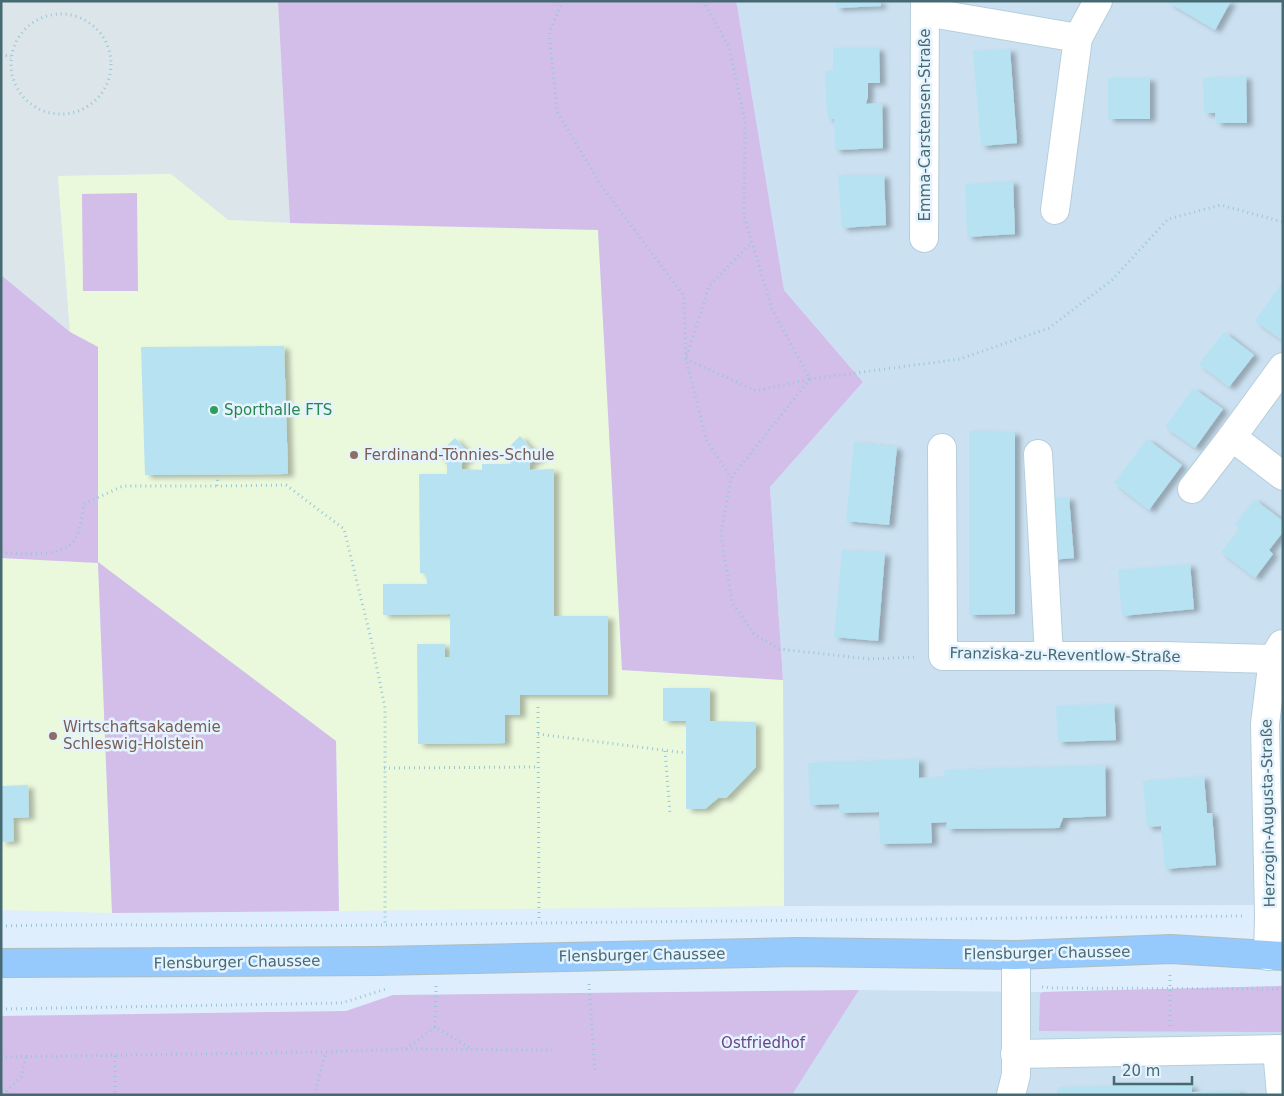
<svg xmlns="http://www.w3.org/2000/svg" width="1284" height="1096" viewBox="0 0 1284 1096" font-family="'DejaVu Sans',sans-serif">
<defs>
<filter id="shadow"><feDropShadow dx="5.5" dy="3" stdDeviation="2.5" flood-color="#0004"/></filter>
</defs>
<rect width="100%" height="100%" fill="#dfeefc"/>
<!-- residential -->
<g fill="#cbe1f1">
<path d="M735,1H1283V905L784,906L783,680L770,487L863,382L784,290L737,5Z"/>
<path d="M1283,986V1095H792L859,990L1043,992Z"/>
</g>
<!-- industrial -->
<path fill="#dbe5ea" d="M1,1H278L290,223L228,220L171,174L58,176L70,332L1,275Z"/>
<!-- education -->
<path fill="#eaf8dc" d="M171,174L228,220L290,223L598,229L622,670L783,680L784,906L339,911L336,741L98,563L112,913L1,910V558L98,562V347L70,332L58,176Z"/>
<!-- green -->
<g fill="#d2bee9">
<path d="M278,1H735L737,5L784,290L863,382L770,487L783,680L622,670L598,230L290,223Z"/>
<path d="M137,193L138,291H83L82,194Z"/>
<path d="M1,275L70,332L98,347V562L336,741L339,911L112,913L98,563L1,558Z"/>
<path d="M1283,986V1032L1039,1031L1040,994L1043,992Z"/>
<path d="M859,990L792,1095H1V1016L346,1011L393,995Z"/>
</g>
<!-- building -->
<g fill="#b6e2f2" filter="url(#shadow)">
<path d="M836,1H880L881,6L836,8Z"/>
<path d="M1166,1H1231L1215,30Z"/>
<path d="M833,48H879L880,83H868V96L866,104L882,103L883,148L835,150L834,119H828L826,97L825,71H833Z"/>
<path d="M1010,49L1017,143L981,146L973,51Z"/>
<path d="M1246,76L1247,123H1216L1215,113H1204L1203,78Z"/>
<rect x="1108" y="78" width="42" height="41"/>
<path d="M838,175H884L886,225L842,228Z"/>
<path d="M1013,181L1015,234L967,237L965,184Z"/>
<path d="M1283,281V341L1255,321Z"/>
<path d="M1224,332L1254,355L1229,387L1199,364Z"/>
<path d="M284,346L288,474L145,475L141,347Z"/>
<path d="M1193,388L1223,409L1195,448L1165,427Z"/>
<path d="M969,431L1015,432V614L969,615Z"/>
<path d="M520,436L540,458L530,463V470L554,469V616H608V695H520V715H505V743L418,744L417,644H445V657H450V614L383,615V584H427L426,574L420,573L419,474H447V465L438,454L455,438L471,455L462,463V469L482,470V464H512L502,454Z"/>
<path d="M1147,439L1182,465L1149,510L1114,483Z"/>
<path d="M854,442L897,447L889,525L846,521Z"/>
<path d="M1069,497L1074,558L1051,560L1046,499Z"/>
<path d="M1254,499L1283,521V532L1269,550L1273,554L1255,578L1221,552L1240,528L1235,524Z"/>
<path d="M842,550L885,553L878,641L834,637Z"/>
<path d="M1190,564L1194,609L1122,616L1118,570Z"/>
<path d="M663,688H710V721L756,722V767L726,798H718L705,809H686V721H663Z"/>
<path d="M1114,704L1116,740L1058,742L1056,706Z"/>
<path d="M919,759V778L945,777L944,770L1105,765L1106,816L1063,818L1059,828L946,829L947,822L931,823L932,843L880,844L879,812L840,813L839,804L810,805L808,763Z"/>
<path d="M1204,776L1207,813H1212L1216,865L1165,869L1161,826L1147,827L1143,781Z"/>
<path d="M28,785L29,817L13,818L14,841L1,842V786Z"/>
<path d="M1192,1085V1092L1240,1091V1095H1057V1087Z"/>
</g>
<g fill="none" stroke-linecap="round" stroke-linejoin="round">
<!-- minor casing -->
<g stroke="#b6cedb" stroke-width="30">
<g id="minor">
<path d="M925,12L1078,38L1055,210"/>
<path d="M1078,38L1098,1"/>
<path d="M924,238L925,1"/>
<path d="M1283,367L1232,437L1283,476"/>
<path d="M942,448L943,656H1163L1273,659"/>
<path d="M1038,454L1049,656"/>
<path d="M1192,489L1232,437"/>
<path d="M1268,956L1269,916L1265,724L1273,659L1282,644"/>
<path d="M1277,1049L1281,1095"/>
<path d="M1015,1054L1283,1049"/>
<path d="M1011,1095L1016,1075V955"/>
</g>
</g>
<!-- major casing -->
<g stroke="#aebdc1" stroke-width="30">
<path id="major" d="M1,963L378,961L797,952L1016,955L1171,949L1283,956"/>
</g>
<!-- path -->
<g stroke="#9ac7d6" stroke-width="3" stroke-dasharray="1 4" stroke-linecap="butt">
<path d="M563,1L549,32L557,112L601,185L684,296L686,359L706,439L731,478"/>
<path d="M703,1L729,47L745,121L744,216L772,309L810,379L960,359L1049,328L1112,280L1168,219L1221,205L1283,222"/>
<circle cx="61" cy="64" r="50"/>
<path d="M1,54L11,57"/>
<path d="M687,356L709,286L752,242"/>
<path d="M686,359L756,391L809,379"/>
<path d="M810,379L731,478L721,534L732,602L754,634L779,649L870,659L918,657"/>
<path d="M218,475L217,486L286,485L344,529L371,639L385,708V925"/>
<path d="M1,553C21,553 64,559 75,539C81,529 82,515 84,504L123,486H217"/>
<path d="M538,707L539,922"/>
<path d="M538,734L686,753"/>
<path d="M665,751L670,814"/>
<path d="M384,768L538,767"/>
<path d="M1,926C130,923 259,927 388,925C673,921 957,919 1242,916"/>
<path d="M589,984L595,1073"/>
<path d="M1042,987L1052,988L1283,989"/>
<path d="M1,1009L342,1003L386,989"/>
<path d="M1170,1026V975"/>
<path d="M435,1027L436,986"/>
<path d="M406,1049L435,1027L472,1049"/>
<path d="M115,1056V1095"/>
<path d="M1,1057L326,1052"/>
<path d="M3,1095L21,1077L26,1057"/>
<path d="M314,1095L326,1052L405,1049L552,1050"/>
</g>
<!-- minor -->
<use href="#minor" stroke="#fff" stroke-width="28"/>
<!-- major -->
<use href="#major" stroke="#96cafc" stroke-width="28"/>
</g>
<!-- markers -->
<circle fill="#2e9e5b" stroke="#e5f3ff" stroke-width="2" cx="214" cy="410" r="5"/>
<g fill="#8d6e63" stroke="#e5f3ff" stroke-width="2">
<circle cx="354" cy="455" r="5"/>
<circle cx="53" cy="736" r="5"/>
</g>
<g text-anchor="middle" stroke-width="5" stroke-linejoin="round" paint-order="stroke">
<!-- street labels -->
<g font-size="15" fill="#476972" stroke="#e5f3ff">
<text transform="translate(925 125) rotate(-90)" y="5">Emma-Carstensen-Straße</text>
<text transform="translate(1065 655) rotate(1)" y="5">Franziska-zu-Reventlow-Straße</text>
<text transform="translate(1268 813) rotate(-91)" y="5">Herzogin-Augusta-Straße</text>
<text transform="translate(1047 953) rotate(-1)" y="5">Flensburger Chaussee</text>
<text transform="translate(642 955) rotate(-1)" y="5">Flensburger Chaussee</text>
<text transform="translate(237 962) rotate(-1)" y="5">Flensburger Chaussee</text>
</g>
<!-- leisure labels -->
<g font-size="15" fill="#27864d" stroke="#e5f3ff" text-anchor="start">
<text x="224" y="415">Sporthalle FTS</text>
</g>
<!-- education labels -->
<g font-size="15" fill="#785e54" stroke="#e5f3ff" text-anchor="start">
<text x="364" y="460">Ferdinand-Tönnies-Schule</text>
<text x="63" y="732">Wirtschaftsakademie<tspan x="63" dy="17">Schleswig-Holstein</tspan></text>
</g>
<!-- park labels -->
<g font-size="15" fill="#684484" stroke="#e5f3ff">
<text x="763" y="1048">Ostfriedhof</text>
</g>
</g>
<!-- border -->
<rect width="1284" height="1096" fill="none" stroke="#476972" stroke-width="5"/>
<!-- scale -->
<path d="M1114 1076v8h78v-8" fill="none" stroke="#476972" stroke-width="2.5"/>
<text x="1122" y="1076" font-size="15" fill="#476972" stroke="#e5f3ff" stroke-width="4" paint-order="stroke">20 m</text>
</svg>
